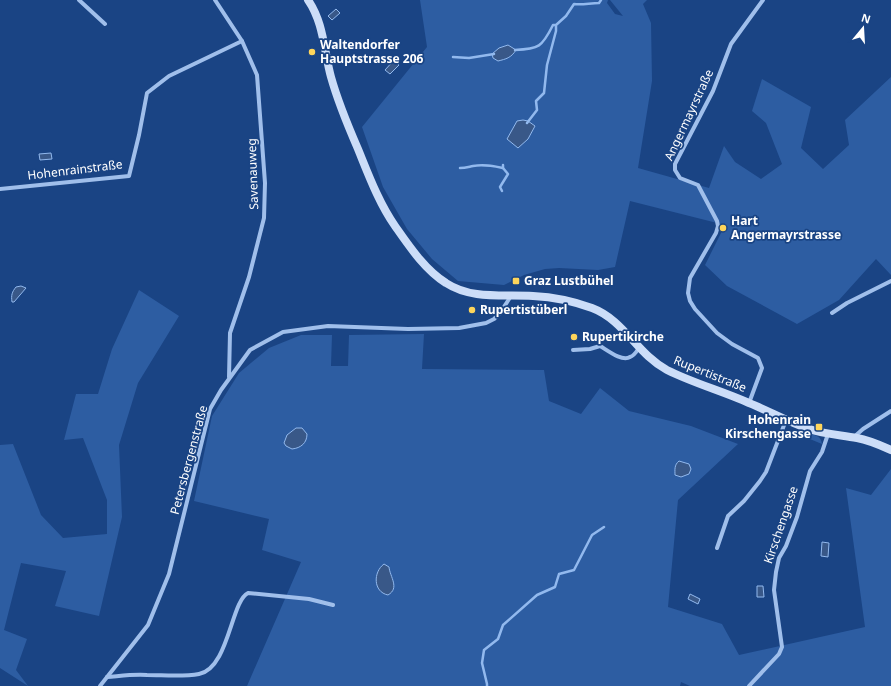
<svg xmlns="http://www.w3.org/2000/svg" width="891" height="686" viewBox="0 0 891 686" font-family="'Noto Sans',sans-serif">
<rect width="100%" height="100%" fill="#1a4484"/>
<!-- green -->
<g fill="#2d5da2">
<path d="M420,0H608L607,3L615,14L623,16L610,0H647L643,4L651,23L652,81L638,168L709,188L724,146L735,162L761,179L782,164L766,123L752,111L762,79L811,107L801,148L823,169L849,145L845,120L891,77V275L876,259L839,300L797,324L727,286L705,265L725,225L630,201L615,267L598,270L559,268L545,269L524,275L504,285L458,281L432,259L407,229L383,187L362,127L427,47Z"/>
<path d="M139,290L179,316L138,383L119,445L122,517L99,616L55,606L66,571L21,563L4,630L27,639L16,670L28,686L0,668V445L13,444L41,515L63,538L107,534V500L83,438L64,440L76,394H98L112,349Z"/>
<path d="M424,334L422,369L544,370L549,401L581,414L600,388L629,411L691,426L738,444L678,500L668,607L722,624L739,655L865,627L846,488L871,495L891,469V686H690L681,682L680,686H247L301,562L262,550L269,519L194,501L212,416L239,373L269,348L301,335H332L331,366H348L349,335Z"/>
<path d="M807,433C814,435 821,435 822,444L805,437Z"/>
</g>
<!-- water -->
<g fill="#395888" stroke="#92b9ee">
<path d="M336,9L340,13L332,20L328,16Z"/>
<path d="M508,45L516,50C511,58 506,59 498,61L493,58L492,54L499,48Z"/>
<path d="M394,60L399,65L390,74L385,70Z"/>
<path d="M523,120L528,121L535,126L528,139L518,148L507,139L517,121Z"/>
<path d="M51,153L52,159L40,160L39,154Z"/>
<path d="M21,286L26,288L14,302H12C11,295 12,292 16,287Z"/>
<path d="M296,428H302L307,434C307,443 301,448 292,449L286,446L284,443L287,435Z"/>
<path d="M679,461L689,464L691,469L689,474L681,477L675,475C675,470 674,465 679,461Z"/>
<path d="M822,542L829,543L828,557L821,556Z"/>
<path d="M384,564L389,567C390,577 400,588 388,595C373,592 373,572 384,564Z"/>
<path d="M757,586H763L764,597H757Z"/>
<path d="M690,594L700,599L698,604L688,599Z"/>
</g>
<g fill="none" stroke-linecap="round" stroke-linejoin="round">
<!-- stream -->
<g stroke="#92b9ee" stroke-width="2.5">
<path d="M515,50C539,49 542,47 553,25H555"/>
<path d="M453,57L469,58L494,54"/>
<path d="M527,123L537,110L536,101L544,93L547,65L556,31V25L566,16L574,4C583,5 590,3 599,3L601,0"/>
<path d="M460,168C465,168 468,167 473,166C484,164 493,166 503,168"/>
<path d="M502,191L500,187L508,174L503,168V165"/>
<path d="M487,686V684L482,663L484,650L498,639L503,625L537,595L555,587L559,574L574,570L592,535L604,527"/>
</g>
<!-- street -->
<g stroke="#a0bfeb" stroke-width="4">
<path d="M79,0L105,24"/>
<path d="M215,0L242,41L257,75L265,183L264,218L249,277L230,333L229,377"/>
<path d="M0,189L129,176L139,135L147,93L169,76L242,41"/>
<path d="M832,313L847,303L891,281"/>
<path d="M573,350L590,349L600,346C607,350 622,362 630,357C634,356 637,351 639,348"/>
<path d="M749,403L762,368L758,358L732,344L717,333L695,309L690,301L688,293L690,278L716,233L718,226L717,221L698,185L680,178L675,170V164L713,91L731,44L763,0"/>
<path d="M854,437L863,429L891,411"/>
<path d="M717,548L728,516L744,501L760,481L766,472L786,420"/>
<path d="M107,677C120,676 133,674 147,675C163,675 183,677 199,674C229,668 231,601 248,593L309,599L333,605"/>
<path d="M100,686L148,625L169,574L210,409L221,390L250,350L283,332L328,326L408,329L459,328L486,323L494,319L500,313L511,296"/>
<path d="M749,686L779,654L782,647L774,590L776,572L779,558L786,546L797,517L810,471L822,452L828,434"/>
</g>
<!-- secondary -->
<path stroke="#ccddf8" stroke-width="8" d="M308,0C324,23 324,52 331,77C338,102 348,126 358,149C369,176 379,203 395,226C409,246 425,270 446,283C472,300 504,294 533,296C553,297 573,301 592,308C624,320 637,354 667,370C693,383 722,391 749,403C769,411 788,422 809,429C824,434 841,435 857,438C869,440 880,445 891,450"/>
</g>
<!-- markers -->
<g fill="#fed55b" stroke="#1a4484" stroke-width="1.5">
<circle cx="312" cy="52" r="4"/>
<circle cx="723" cy="228" r="4"/>
<rect x="512" y="277" width="8" height="8" rx="2"/>
<circle cx="472" cy="310" r="4"/>
<circle cx="574" cy="337" r="4"/>
<rect x="815" y="423" width="8" height="8" rx="2"/>
</g>
<g text-anchor="middle" stroke-width="3.5" stroke-linejoin="round" paint-order="stroke">
<!-- poi labels -->
<g font-size="12" font-weight="bold" fill="#fff" stroke="#1a4484" text-anchor="start">
<text x="320" y="49">Waltendorfer<tspan x="320" dy="14">Hauptstrasse 206</tspan></text>
<text x="731" y="225">Hart<tspan x="731" dy="14">Angermayrstrasse</tspan></text>
<text x="524" y="285">Graz Lustbühel</text>
<text x="480" y="314">Rupertistüberl</text>
<text x="582" y="341">Rupertikirche</text>
<text x="811" y="424" text-anchor="end">Hohenrain<tspan x="811" dy="14">Kirschengasse</tspan></text>
</g>
<!-- street labels -->
<g font-size="12" fill="#fff" stroke="#1a4484">
<text transform="translate(689 115) rotate(-65)" y="4">Angermayrstraße</text>
<text transform="translate(75 170) rotate(-7)" y="4">Hohenrainstraße</text>
<text transform="translate(253 174) rotate(-92)" y="4">Savenauweg</text>
<text transform="translate(710 374) rotate(22)" y="4">Rupertistraße</text>
<text transform="translate(189 460) rotate(-75)" y="4">Petersbergenstraße</text>
<text transform="translate(781 525) rotate(-71)" y="4">Kirschengasse</text>
</g>
</g>
<!-- north arrow -->
<g transform="translate(863 28) rotate(18)" stroke="#1a4484" stroke-width="3" paint-order="stroke">
<path d="M0-3L7 15L0 10L-7 15Z" fill="#ffffff"/>
<text y="-6" font-size="11" font-weight="bold" text-anchor="middle" fill="#ffffff">N</text>
</g>
</svg>
